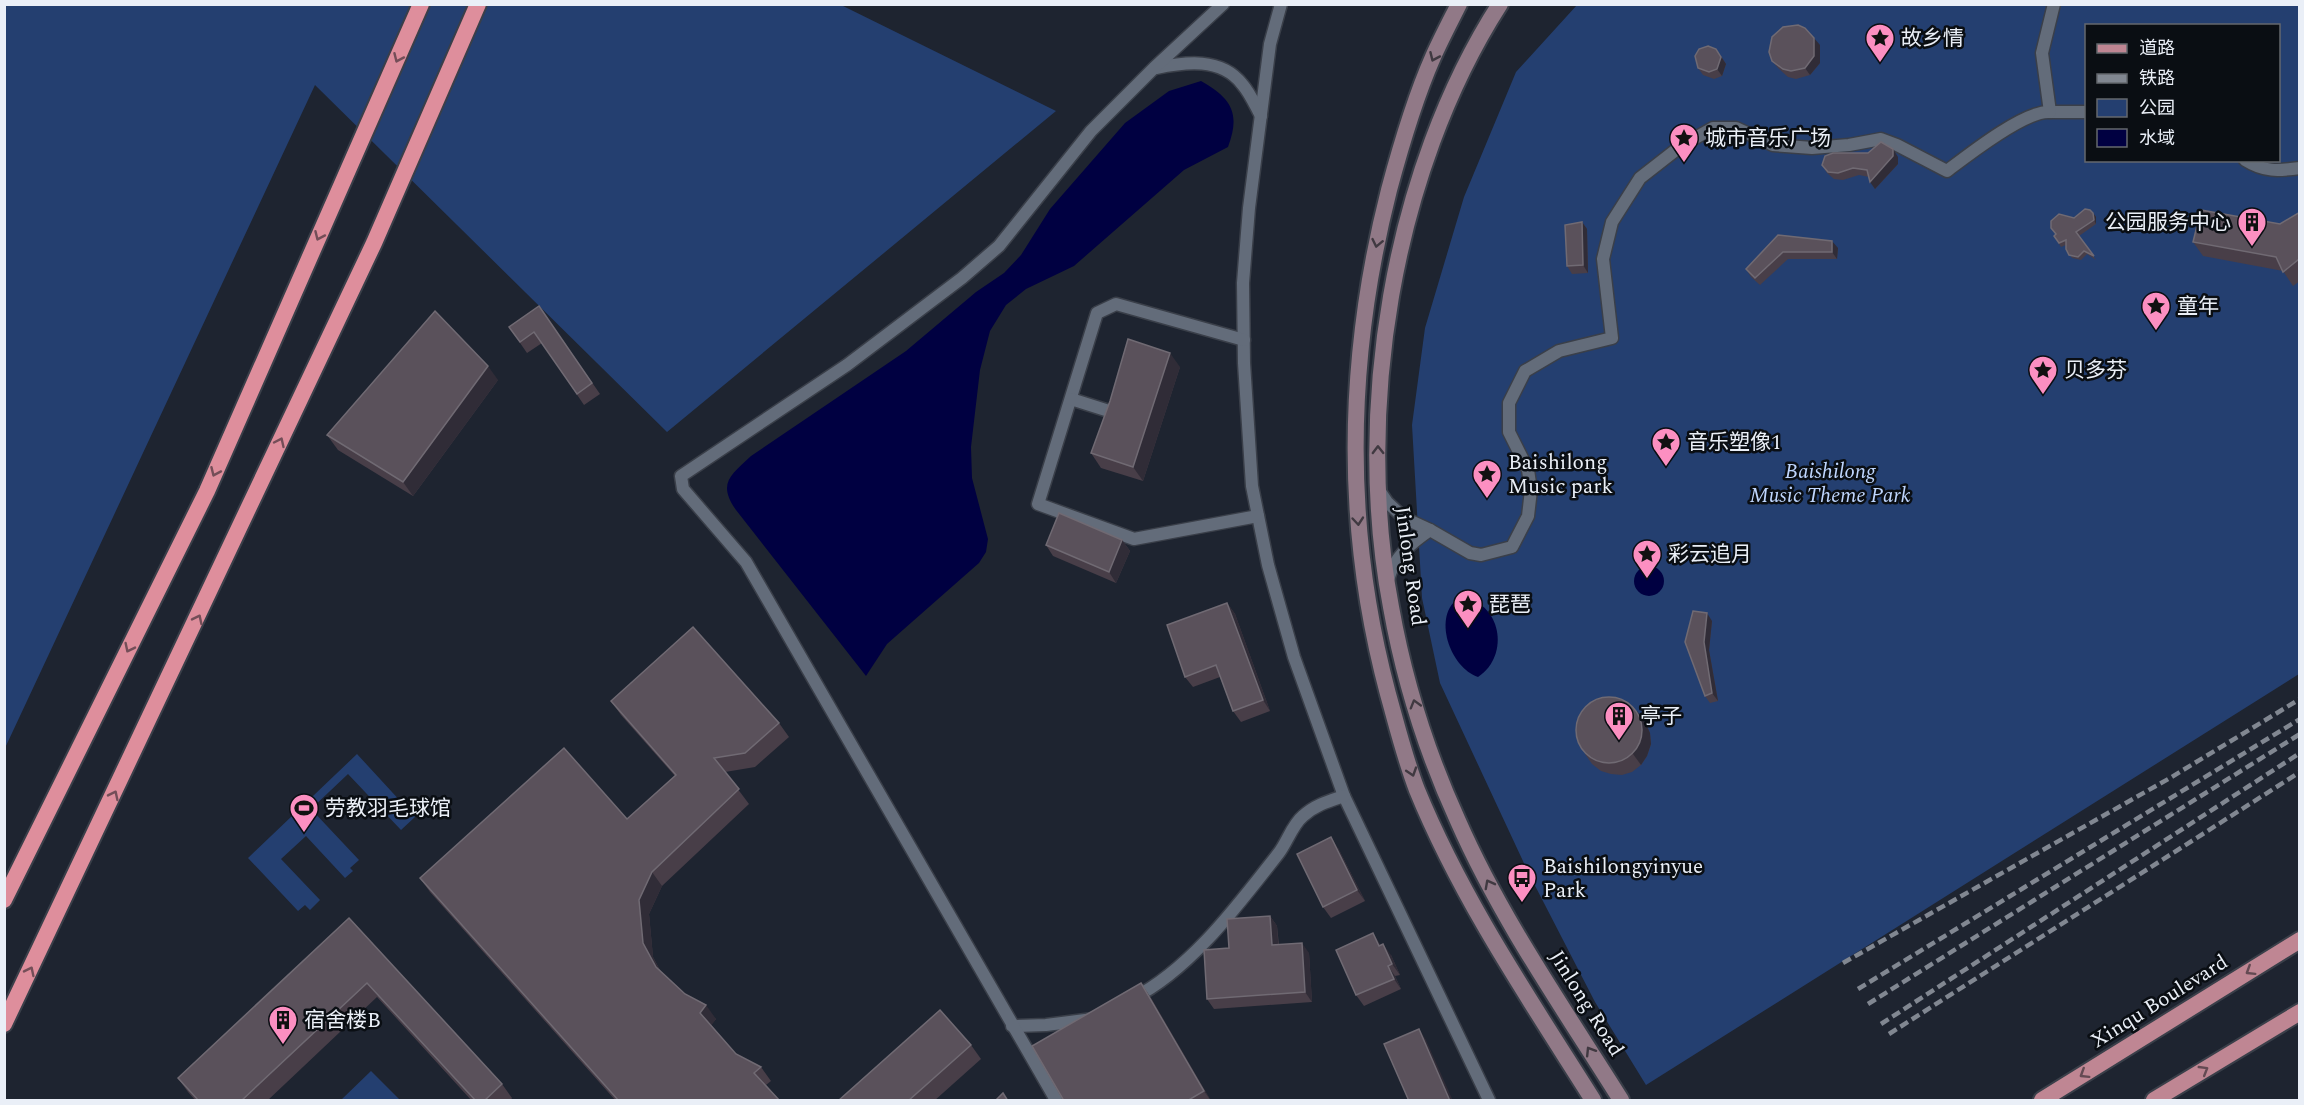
<svg xmlns="http://www.w3.org/2000/svg" width="2304" height="1105" viewBox="0 0 2304 1105" font-family="Spectral,'Noto Sans SC',serif">
<rect width="100%" height="100%" fill="#1e2430"/>
<!-- green -->
<g fill="#243f70" fill-rule="evenodd">
<path d="M5,5H841L1056,111L667,432L315,85L5,748Z"/>
<path d="M1577,5H2299V674L1646,1085L1595,1002L1529,874L1440,683L1422,598L1412,425L1425,328L1464,197L1516,72ZM2086,26H2278V160H2086Z"/>
<path d="M357,754L415,817L401,830L348,774L311,809L359,860L350,868L353,871L345,878L306,836L281,859L320,900L310,910L305,905L298,911L248,858Z"/>
<path d="M371,1071L400,1100H341Z"/>
</g>
<!-- water -->
<g fill="#000041">
<path d="M1201,81C1231,98 1241,113 1228,147L1184,170L1074,266L1026,289L1006,305L990,331L980,370L971,447L972,478L988,539L986,552L979,563L887,644L866,676L736,510C717,483 731,475 751,456L906,351L976,292L1004,273L1021,255L1050,209L1125,123L1169,91Z"/>
<circle cx="1649" cy="581" r="15"/>
<path d="M1460,597C1501,601 1511,655 1478,677C1450,668 1431,615 1460,597Z"/>
</g>
<g fill="none" stroke-linecap="round" stroke-linejoin="round">
<!-- service casing -->
<g stroke="#3a3f49" stroke-width="15">
<g id="service">
<path d="M1281,4L1270,44L1249,208L1243,283L1244,363L1252,486L1268,565L1294,657L1344,796L1489,1100"/>
<path d="M1156,68C1185,62 1221,57 1242,84C1250,93 1255,105 1261,116"/>
<path d="M2050,112H2086"/>
<path d="M2245,160C2264,172 2278,171 2300,168"/>
<path d="M1244,340L1116,304L1097,313L1038,504L1134,539L1258,516"/>
<path d="M1071,399L1112,412"/>
<path d="M1379,490L1387,502L1404,518L1430,530L1470,553L1481,555L1512,547L1528,516L1531,490L1528,470L1509,432V403L1525,371L1559,351L1612,338L1603,259L1612,222L1640,178L1681,146L1713,128H1736L1773,145L1812,148L1849,145L1881,139L1897,145L1947,171C1968,155 2025,110 2050,112L2042,53L2054,4"/>
<path d="M1388,580C1394,557 1411,543 1430,530"/>
<path d="M1132,999C1191,969 1238,905 1278,854C1287,843 1292,825 1303,816C1315,805 1329,801 1344,796"/>
<path d="M1012,1026L1046,1025L1093,1019"/>
<path d="M1056,1100L746,562L683,489L681,476L847,365L962,278L999,246L1091,131L1154,68L1223,4"/>
</g>
</g>
<!-- secondary casing -->
<g stroke="#3a3f49" stroke-width="20">
<g id="secondary">
<path d="M1459,4C1450,22 1441,39 1433,57C1414,100 1401,145 1389,190C1346,359 1343,526 1388,694C1397,726 1405,759 1417,790C1462,900 1530,1000 1593,1100"/>
<path d="M1500,4C1392,172 1354,413 1391,607C1404,680 1427,753 1458,821C1501,919 1564,1009 1621,1100"/>
</g>
</g>
<!-- primary casing -->
<g stroke="#3a3f49" stroke-width="20">
<g id="primary">
<path d="M2042,1100L2300,940"/>
<path d="M2154,1100L2300,1012"/>
</g>
</g>
<!-- trunk casing -->
<g stroke="#3a3f49" stroke-width="20">
<g id="trunk">
<path d="M4,900L207,491L421,4"/>
<path d="M4,1024L374,243L478,4"/>
</g>
</g>
<!-- service -->
<use href="#service" stroke="#636c7a" stroke-width="12"/>
<!-- secondary -->
<use href="#secondary" stroke="#917987" stroke-width="16"/>
<!-- primary -->
<use href="#primary" stroke="#bf8693" stroke-width="16"/>
<!-- trunk -->
<use href="#trunk" stroke="#de8e9c" stroke-width="16"/>
<!-- rail -->
<g stroke="#818791" stroke-width="4.5" stroke-dasharray="9 4.5" stroke-linecap="butt">
<path d="M1843,963L2170,778L2300,699"/>
<path d="M1858,989L2300,719"/>
<path d="M1868,1004L2300,734"/>
<path d="M1881,1024L2300,753"/>
<path d="M1889,1034L2300,772"/>
</g>
</g>
<!-- wall -->
<g fill="#483e48">
<path d="M1820,45V63L1810,75L1796,79L1788,77L1778,68L1772,61Z"/>
<path d="M1721,56L1726,64L1722,76L1714,79L1703,75L1698,68Z"/>
<path d="M1898,157V164L1875,189L1869,177L1859,175L1843,180L1834,179L1827,173L1822,165Z"/>
<path d="M2300,212V281L2293,286L2283,271L2203,256L2193,242L2280,224Z"/>
<path d="M2093,213L2096,217V224L2079,236L2096,260L2087,254L2081,260L2072,258L2066,249V245L2061,247L2054,236L2074,218Z"/>
<path d="M1582,222L1587,229L1588,273L1572,274L1567,266Z"/>
<path d="M1778,235L1838,248L1837,259H1788L1760,285L1751,277L1746,269Z"/>
<path d="M539,306L600,394L584,405L542,343L527,353L509,327Z"/>
<path d="M1180,367L1143,481L1101,468L1091,453Z"/>
<path d="M498,380L413,496L338,450L327,435Z"/>
<path d="M1122,540L1130,551L1116,583L1053,556L1046,545Z"/>
<path d="M1227,603L1235,614L1270,711L1241,722L1233,711L1220,677L1193,687L1185,677Z"/>
<path d="M1712,621L1709,650L1718,701L1710,703L1705,696L1685,642Z"/>
<path d="M611,701L779,723L789,737L755,767L725,772L749,804L662,886L649,914L653,957L661,972L685,994L716,1019L711,1025L736,1054L761,1067L771,1081L766,1085L780,1101H616L430,892L420,878L627,819L675,776L621,715Z"/>
<path d="M1645,722L1650,733L1651,744L1647,756L1641,765L1632,772L1622,775L1611,774L1601,771L1592,764L1585,754Z"/>
<path d="M1338,848L1365,901L1331,918L1323,907Z"/>
<path d="M1270,916L1277,926L1279,945L1309,953L1312,1002L1214,1009L1207,999L1229,948Z"/>
<path d="M349,918L502,1084L512,1098L510,1101H472L377,997L267,1101H196L188,1092L178,1078Z"/>
<path d="M1391,955L1400,975L1395,976L1401,989L1364,1006L1356,995Z"/>
<path d="M1151,998L1211,1101H1064Z"/>
<path d="M971,1045L981,1059L934,1101H838Z"/>
</g>
<!-- shaded-wall -->
<g fill="#302c37">
<path d="M1814,38L1820,45V63L1810,75L1805,68Z"/>
<path d="M1716,49L1726,64L1722,76L1717,69Z"/>
<path d="M1893,149L1898,157V164L1875,189L1870,182Z"/>
<path d="M2093,213L2096,217V224L2094,220Z"/>
<path d="M1582,222L1587,229L1588,273L1583,265Z"/>
<path d="M1832,241L1838,248L1837,259L1832,252Z"/>
<path d="M1170,353L1180,367L1143,481L1133,467Z"/>
<path d="M488,366L498,380L413,496L403,482Z"/>
<path d="M1122,540L1130,551L1116,583L1109,572Z"/>
<path d="M1227,603L1235,614L1270,711L1263,700Z"/>
<path d="M1707,613L1712,621L1709,650L1718,701L1712,693L1704,642Z"/>
<path d="M1637,711L1645,722L1650,733L1651,744L1647,756L1641,765L1633,754Z"/>
<path d="M1331,837L1338,848L1365,901L1357,890Z"/>
<path d="M652,872L662,886L649,914L653,957L666,982L656,967L643,943L639,900Z"/>
<path d="M1270,916L1277,926L1279,955L1272,945Z"/>
<path d="M1373,933L1380,944L1386,957L1379,946Z"/>
<path d="M1302,943L1309,953L1312,1002L1305,992Z"/>
<path d="M1383,944L1391,955L1400,975L1392,964Z"/>
<path d="M1388,966L1395,976L1401,989L1394,979Z"/>
<path d="M1141,983L1151,998L1211,1101L1204,1091Z"/>
<path d="M706,1005L716,1019L710,1027L700,1013Z"/>
<path d="M1419,1029L1426,1040L1453,1101H1450Z"/>
</g>
<!-- building -->
<g fill="#5a515b" stroke="#706a73" stroke-width="1.5">
<path d="M1798,25L1805,28L1814,38V56L1805,68L1791,71L1783,69L1772,61L1769,52L1772,37L1783,27Z"/>
<path d="M1708,46L1716,49L1721,57L1717,69L1709,72L1698,68L1695,56L1699,49Z"/>
<path d="M1881,142L1893,149V156L1870,182L1867,170L1853,168L1838,173L1828,172L1822,165L1825,156L1833,153H1868Z"/>
<path d="M2085,209L2090,210L2093,213L2094,220L2076,232L2094,256L2084,251L2078,257L2069,255L2066,249V240L2059,243L2054,236L2056,234L2051,228V221L2059,214L2074,218Z"/>
<path d="M2201,210L2280,224L2300,212V261L2298,260L2283,272L2276,257L2193,242Z"/>
<path d="M1582,222L1583,265L1567,266L1565,225Z"/>
<path d="M1778,235L1832,241V252H1783L1755,278L1746,269Z"/>
<path d="M539,306L592,383L577,394L534,332L520,342L509,327Z"/>
<path d="M435,311L488,366L403,482L327,435Z"/>
<path d="M1128,339L1170,353L1133,467L1091,453L1110,401Z"/>
<path d="M1059,513L1122,540L1109,572L1046,545Z"/>
<path d="M1227,603L1263,700L1233,711L1216,665L1185,677L1167,625Z"/>
<path d="M1693,611L1707,613L1704,642L1712,693L1705,696L1685,642Z"/>
<path d="M693,627L779,723L745,753L714,758L739,789L652,872L639,900L643,943L656,967L685,994L706,1005L700,1013L736,1054L761,1067L754,1073L780,1101H619L420,878L564,748L627,819L676,775L611,701Z"/>
<circle cx="1609" cy="730" r="33"/>
<path d="M1331,837L1357,890L1323,907L1297,854Z"/>
<path d="M1270,916L1272,945L1302,943L1305,992L1207,999L1204,950L1229,948L1227,919Z"/>
<path d="M349,918L502,1084L484,1101H476L367,983L241,1101H199L178,1078Z"/>
<path d="M1373,933L1379,946L1383,944L1392,964L1388,966L1394,979L1356,995L1336,950Z"/>
<path d="M1141,983L1204,1091L1187,1101H1064L1032,1046Z"/>
<path d="M940,1010L971,1045L908,1101H838Z"/>
<path d="M1419,1029L1450,1101H1409L1384,1044Z"/>
<path d="M1003,1093L1008,1101H995Z"/>
</g>
<!-- one-way arrows -->
<defs><path id="oneway-chevron" d="M-2-3.5L2.5 0L-2 3.5" fill="none" stroke-width="1.6" stroke-linecap="round" stroke-linejoin="round" transform="scale(1.5)"/></defs>
<g stroke="#403941">
<use href="#oneway-chevron" transform="translate(1434 57) rotate(114)"/>
<use href="#oneway-chevron" transform="translate(1377 243) rotate(102)"/>
<use href="#oneway-chevron" transform="translate(1378 450) rotate(-91)"/>
<use href="#oneway-chevron" transform="translate(1358 521) rotate(85)"/>
<use href="#oneway-chevron" transform="translate(1415 704) rotate(-106)"/>
<use href="#oneway-chevron" transform="translate(1412 772) rotate(72)"/>
<use href="#oneway-chevron" transform="translate(1489 884) rotate(-118)"/>
<use href="#oneway-chevron" transform="translate(1590 1051) rotate(-122)"/>
</g>
<g stroke="#744e58">
<use href="#oneway-chevron" transform="translate(398 58) rotate(114)"/>
<use href="#oneway-chevron" transform="translate(319 236) rotate(114)"/>
<use href="#oneway-chevron" transform="translate(280 442) rotate(-65)"/>
<use href="#oneway-chevron" transform="translate(215 472) rotate(114)"/>
<use href="#oneway-chevron" transform="translate(198 619) rotate(-64)"/>
<use href="#oneway-chevron" transform="translate(129 648) rotate(116)"/>
<use href="#oneway-chevron" transform="translate(114 795) rotate(-64)"/>
<use href="#oneway-chevron" transform="translate(30 971) rotate(-64)"/>
</g>
<g stroke="#644a53">
<use href="#oneway-chevron" transform="translate(2250 971) rotate(148)"/>
<use href="#oneway-chevron" transform="translate(2204 1070) rotate(-31)"/>
<use href="#oneway-chevron" transform="translate(2084 1074) rotate(148)"/>
</g>
<!-- icons -->
<defs>
<g id="sight-pin" transform="scale(1.5)"><path d="M0 17L-7.5 6A9.5 9.5 0 1 1 7.5 6Z" fill="#fc8fc1" stroke="#0a0e13"/><path d="M0-6L1.8-2.2L6-1.7L2.9 1.2L3.7 5.4L0 3.3L-3.7 5.4L-2.9 1.2L-6-1.7L-1.8-2.2Z" fill="#111"/></g>
<g id="building-pin" transform="scale(1.5)"><path d="M0 17L-7.5 6A9.5 9.5 0 1 1 7.5 6Z" fill="#fc8fc1" stroke="#0a0e13"/><path d="M-4-6H4V6H1V3H-1V6H-4ZM-2.5-4.3h1.7v1.8h-1.7ZM.8-4.3h1.7v1.8H.8ZM-2.5-1h1.7V.8h-1.7ZM.8-1h1.7V.8H.8Z" fill="#111"/></g>
<g id="stadium-pin" transform="scale(1.5)"><path d="M0 17L-7.5 6A9.5 9.5 0 1 1 7.5 6Z" fill="#fc8fc1" stroke="#0a0e13"/><path d="M0-5a6.5 5 0 1 0 0 10a6.5 5 0 1 0 0-10ZM-3.5-1.8h7v3.6h-7Z" fill="#111"/></g>
<g id="bus-pin" transform="scale(1.5)"><path d="M0 17L-7.5 6A9.5 9.5 0 1 1 7.5 6Z" fill="#fc8fc1" stroke="#0a0e13"/><path d="M-5-6H5V4H4V6H2V4H-2V6H-4V4H-5ZM-3.5-4V0h7V-4ZM-3.5 1.2v1.5H-2V1.2ZM2 1.2v1.5H3.5V1.2Z" fill="#111"/></g>
</defs>
<g fill-rule="evenodd">
<use href="#sight-pin" x="1880" y="38"/>
<use href="#sight-pin" x="1684" y="138"/>
<use href="#building-pin" x="2252" y="222"/>
<use href="#sight-pin" x="2156" y="306"/>
<use href="#sight-pin" x="2043" y="370"/>
<use href="#sight-pin" x="1666" y="442"/>
<use href="#sight-pin" x="1487" y="474"/>
<use href="#sight-pin" x="1647" y="554"/>
<use href="#sight-pin" x="1468" y="604"/>
<use href="#building-pin" x="1619" y="716"/>
<use href="#stadium-pin" x="304" y="808"/>
<use href="#bus-pin" x="1522" y="878"/>
<use href="#building-pin" x="283" y="1020"/>
</g>
<g text-anchor="middle" stroke-width="5" stroke-linejoin="round" paint-order="stroke">
<!-- poi labels -->
<g font-size="21" fill="#eaeff7" stroke="#0a0e13" text-anchor="start">
<text x="1901" y="45">故乡情</text>
<text x="1705" y="145">城市音乐广场</text>
<text x="2231" y="229" text-anchor="end">公园服务中心</text>
<text x="2177" y="313">童年</text>
<text x="2064" y="377">贝多芬</text>
<text x="1687" y="449">音乐塑像1</text>
<text x="1508" y="469">Baishilong<tspan x="1508" dy="24">Music park</tspan></text>
<text x="1668" y="561">彩云追月</text>
<text x="1489" y="611">琵琶</text>
<text x="1640" y="723">亭子</text>
<text x="325" y="815">劳教羽毛球馆</text>
<text x="1543" y="873">Baishilongyinyue<tspan x="1543" dy="24">Park</tspan></text>
<text x="304" y="1027">宿舍楼B</text>
</g>
<!-- park labels -->
<g font-size="21" font-style="italic" fill="#bfd6fe" stroke="#0a0e13">
<text x="1830" y="478">Baishilong<tspan x="1830" dy="24">Music Theme Park</tspan></text>
</g>
<!-- street labels -->
<g font-size="21" fill="#eaeff7" stroke="#0a0e13">
<text transform="translate(1411 566) rotate(82)" y="7">Jinlong Road</text>
<text transform="translate(2159 1001) rotate(-32)" y="7">Xinqu Boulevard</text>
<text transform="translate(1587 1003) rotate(58)" y="7">Jinlong Road</text>
</g>
</g>
<!-- border -->
<rect width="2304" height="1105" fill="none" stroke="#eaeff7" stroke-width="12"/>
<!-- legend -->
<rect x="2085" y="24" width="195" height="138" fill="#0a0e13" stroke="#64686e" stroke-width="1.5"/>
<rect x="2097" y="44" width="30" height="9" fill="#bf8693" stroke="#64686e" stroke-width="1.5"/>
<text x="2139" y="54" font-size="18" fill="#eaeff7">道路</text>
<rect x="2097" y="74" width="30" height="9" fill="#818791" stroke="#64686e" stroke-width="1.5"/>
<text x="2139" y="84" font-size="18" fill="#eaeff7">铁路</text>
<rect x="2097" y="99" width="30" height="18" fill="#243f70" stroke="#64686e" stroke-width="1.5"/>
<text x="2139" y="114" font-size="18" fill="#eaeff7">公园</text>
<rect x="2097" y="129" width="30" height="18" fill="#000041" stroke="#64686e" stroke-width="1.5"/>
<text x="2139" y="144" font-size="18" fill="#eaeff7">水域</text>
</svg>
